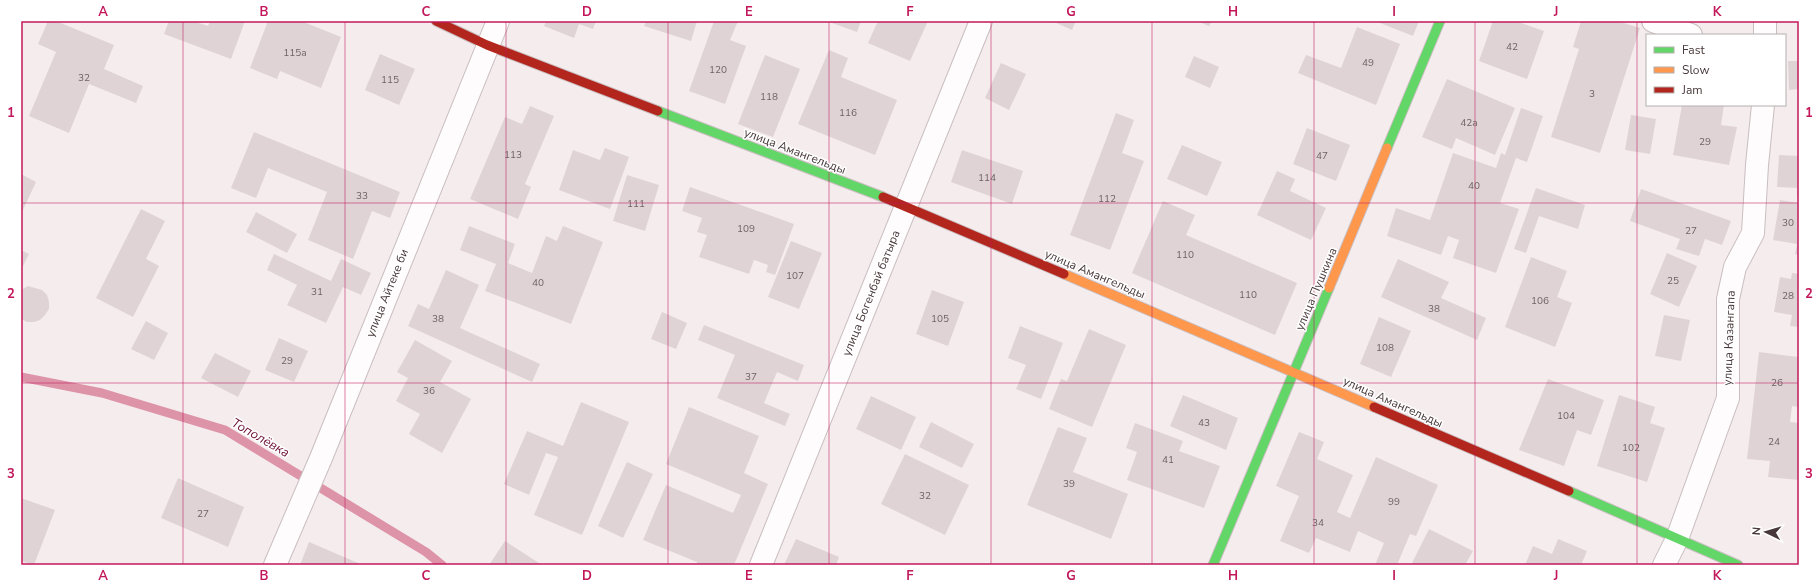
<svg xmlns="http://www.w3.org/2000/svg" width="1820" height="586" viewBox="0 0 1820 586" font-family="'Nunito Sans',sans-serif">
<rect width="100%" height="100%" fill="#f5ecee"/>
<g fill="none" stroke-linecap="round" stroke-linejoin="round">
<!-- stream -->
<path stroke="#dd94a9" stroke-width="9" d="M21,377L102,393L225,430L426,552L442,565"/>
</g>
<!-- building -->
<g fill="#e0d3d6">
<path d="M48,21H56L114,45L104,69L143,86L136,103L89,84L69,133L29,116L56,52L38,44Z"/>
<path d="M169,21H193L208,26L210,21H245L231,59L164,34Z"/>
<path d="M268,21H301L341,37L321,88L280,71L277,79L250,68Z"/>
<path d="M546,21H596L593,29L579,24L574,38L544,26Z"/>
<path d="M646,21H697L691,41L644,26Z"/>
<path d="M714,21H738L730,40L746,46L725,104L689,91Z"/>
<path d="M833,21H861L857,32L832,23Z"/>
<path d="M878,21H928L910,61L868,43Z"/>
<path d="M1052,21H1076L1072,30Z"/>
<path d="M1197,21H1212L1209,26Z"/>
<path d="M1375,21H1419L1413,36Z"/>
<path d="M1493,21H1515L1544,31L1527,79L1479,61Z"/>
<path d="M1581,21H1617L1640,28L1600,153L1551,137L1579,49L1573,47Z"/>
<path d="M1357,27L1400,44L1376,105L1298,73L1306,55L1341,68Z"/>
<path d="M829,50L848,58L841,77L897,100L875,155L798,124Z"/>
<path d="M380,54L415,69L399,105L365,90Z"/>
<path d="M765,55L800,69L773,137L738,124Z"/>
<path d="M1194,56L1219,67L1210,88L1185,77Z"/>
<path d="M1788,61H1799V89L1789,90Z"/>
<path d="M1001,63L1026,74L1009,110L985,98Z"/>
<path d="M1447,79L1515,108L1495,155L1456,138L1452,149L1422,137Z"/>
<path d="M1682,105H1724L1721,125L1737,127L1729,165L1673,155Z"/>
<path d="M530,106L554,116L525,184L531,187L518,219L470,199L505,117L522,124Z"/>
<path d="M1521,108L1543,116L1527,162L1516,158L1500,203L1519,209L1496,273L1453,258L1459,240L1448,236L1441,255L1387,236L1396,208L1430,220L1453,153L1496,168L1501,153L1505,155Z"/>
<path d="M1116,113L1134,120L1122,153L1144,161L1110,250L1070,235Z"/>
<path d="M1631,115L1656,119L1650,154L1625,150Z"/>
<path d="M1307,128L1350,145L1336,181L1293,164Z"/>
<path d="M254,132L400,192L390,218L372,211L353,259L308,240L327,192L268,168L256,198L231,188Z"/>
<path d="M1182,145L1222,162L1207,196L1167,179Z"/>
<path d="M605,148L629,157L610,209L559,190L573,150L600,160Z"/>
<path d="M962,150L1023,171L1012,204L951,182Z"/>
<path d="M1779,155L1799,156V195H1797V188L1777,187Z"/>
<path d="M1277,171L1295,179L1290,191L1326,208L1311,240L1257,215Z"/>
<path d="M21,174L36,182L21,214Z"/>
<path d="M627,175L659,185L645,231L613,221Z"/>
<path d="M690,187L794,224L775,275L766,272L768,265L754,260L749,274L699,257L707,235L697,232L702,218L682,211Z"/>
<path d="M1536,188L1585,205L1578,229L1539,216L1526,253L1514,249Z"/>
<path d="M1641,189L1731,221L1722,245L1705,239L1699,256L1676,249L1680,239L1630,221Z"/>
<path d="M1780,200L1799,203V255L1795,254L1797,244L1773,240Z"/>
<path d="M1163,201L1195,215L1186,235L1297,283L1275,335L1132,273Z"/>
<path d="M141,209L165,221L146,259L159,266L133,317L96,298Z"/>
<path d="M256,212L297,234L287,253L246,232Z"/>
<path d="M469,226L515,244L508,263L532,273L546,236L557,241L563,226L603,242L571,324L485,291L496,264L460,250Z"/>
<path d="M791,241L822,253L799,309L768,297Z"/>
<path d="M21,250L29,254L21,270Z"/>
<path d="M1667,253L1697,266L1679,307L1650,294Z"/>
<path d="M274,254L331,281L341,259L371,273L361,295L343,287L326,323L287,305L297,285L267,270Z"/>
<path d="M1531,257L1567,271L1557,297L1572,303L1555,347L1505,327Z"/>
<path d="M1398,259L1449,282L1441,298L1486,318L1477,340L1381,297Z"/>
<path d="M446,270L479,285L460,328L540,364L532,382L408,326L418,304L429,309Z"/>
<path d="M1792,273L1799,274V327L1790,326L1792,315L1774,312L1780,277L1791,279Z"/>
<path d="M28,286L42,290L47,295L49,302V309L45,315L40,320L34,322H27L21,319V290Z"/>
<path d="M932,290L964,302L948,346L916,334Z"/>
<path d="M662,312L687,323L676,349L651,339Z"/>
<path d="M1664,315L1690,320L1681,361L1655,356Z"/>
<path d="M1379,317L1411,331L1391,377L1360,364Z"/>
<path d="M146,321L168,333L154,360L131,349Z"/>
<path d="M704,325L804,365L798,381L777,372L764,403L790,414L785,426L717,398L735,355L698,340Z"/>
<path d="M1020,326L1063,343L1041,399L1016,389L1026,365L1008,358Z"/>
<path d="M1089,329L1126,345L1092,427L1049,409L1061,379L1067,381Z"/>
<path d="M279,338L308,351L294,382L265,370Z"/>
<path d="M415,340L452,361L440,382L471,399L442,453L409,434L420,414L396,401L408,378L397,372Z"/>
<path d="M1759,352L1799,357V407L1792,406L1790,422L1799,423V480L1768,477L1770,461L1747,459Z"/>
<path d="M215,353L251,371L238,397L201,378Z"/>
<path d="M1548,379L1604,400L1591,435L1577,430L1564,466L1519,450Z"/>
<path d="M1183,395L1238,418L1226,450L1170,426Z"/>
<path d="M1619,395L1655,407L1650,423L1665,428L1647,482L1597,466Z"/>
<path d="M871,396L916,417L901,450L856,429Z"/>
<path d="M581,402L629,422L582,535L534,515L558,457L546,453L529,495L504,484L527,431L563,446Z"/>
<path d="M689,407L759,436L744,473L768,484L734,565H696L697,562L643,540L666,485L733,513L741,495L666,464Z"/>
<path d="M931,422L974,444L962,468L919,447Z"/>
<path d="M1135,423L1183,441L1179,451L1220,466L1204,508L1127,480L1137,452L1126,448Z"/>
<path d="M1058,427L1087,438L1073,472L1128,494L1111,539L1027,505Z"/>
<path d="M1299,432L1324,442L1317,459L1353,475L1337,512L1350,518L1376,457L1438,485L1416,536L1410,534L1397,565H1375L1384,543L1358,531L1350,552L1316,538L1309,553L1280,541L1299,496L1276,486Z"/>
<path d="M905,454L969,485L945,535L881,504Z"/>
<path d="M627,462L653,474L623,538L598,526Z"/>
<path d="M178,478L244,507L228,547L161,518Z"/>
<path d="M21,498L55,510L34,565L21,561Z"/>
<path d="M1429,529L1473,551L1465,565H1411Z"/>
<path d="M796,539L839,557L836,565H784Z"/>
<path d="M1558,539L1587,551L1581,565H1525L1533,546L1552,554Z"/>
<path d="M505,541L542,565H489Z"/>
<path d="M309,542L358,563L357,565H300Z"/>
</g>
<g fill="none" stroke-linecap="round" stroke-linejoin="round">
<!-- street casing -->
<g stroke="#c9bec0" stroke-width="24">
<g id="street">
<path d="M1653,21L1691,35"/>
<path d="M1765,21V35"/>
<path d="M275,565L321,458L498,21"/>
<path d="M761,565L981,21"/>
<path d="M1664,565L1677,539L1728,398V299L1735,267L1753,233L1757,165L1763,105"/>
</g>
</g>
<!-- fast casing -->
<g stroke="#c9bec0" stroke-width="11">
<g id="fast">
<path d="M658,111L883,197"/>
<path d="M1387,148L1440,21"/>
<path d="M1569,491L1738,565"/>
<path d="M1213,565L1329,288"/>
</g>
</g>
<!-- slow casing -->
<g stroke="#c9bec0" stroke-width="11">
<g id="slow">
<path d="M1064,274L1374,407"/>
<path d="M1329,288L1387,148"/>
</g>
</g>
<!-- jam casing -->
<g stroke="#c9bec0" stroke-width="11">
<g id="jam">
<path d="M436,21L487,45L658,111"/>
<path d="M883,197L1064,274"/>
<path d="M1374,407L1569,491"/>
</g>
</g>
<!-- street -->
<use href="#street" stroke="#fefcfc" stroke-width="22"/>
<!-- fast -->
<use href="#fast" stroke="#63d668" stroke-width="9"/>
<!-- slow -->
<use href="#slow" stroke="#ff974d" stroke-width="9"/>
<!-- jam -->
<use href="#jam" stroke="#b3261e" stroke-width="9"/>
</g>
<!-- grid -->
<path fill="none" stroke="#c2185b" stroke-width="1" stroke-opacity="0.55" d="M183,21V565M345,21V565M506,21V565M668,21V565M829,21V565M991,21V565M1152,21V565M1314,21V565M1475,21V565M1637,21V565M21,203H1799M21,383H1799"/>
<g text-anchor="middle" stroke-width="3" stroke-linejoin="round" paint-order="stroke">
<!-- number labels -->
<g font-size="10" fill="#706264">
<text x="1512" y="50">42</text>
<text x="295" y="56">115а</text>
<text x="1368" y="66">49</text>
<text x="718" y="73">120</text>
<text x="84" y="81">32</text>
<text x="390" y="83">115</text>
<text x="1592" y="97">3</text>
<text x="769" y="100">118</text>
<text x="848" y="116">116</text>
<text x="1469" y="126">42а</text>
<text x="1705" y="145">29</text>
<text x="513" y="158">113</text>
<text x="1322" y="159">47</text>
<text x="987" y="181">114</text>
<text x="1474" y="189">40</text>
<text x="362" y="199">33</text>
<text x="1107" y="202">112</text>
<text x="636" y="207">111</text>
<text x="1788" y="226">30</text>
<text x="746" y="232">109</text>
<text x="1691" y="234">27</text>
<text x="1185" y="258">110</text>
<text x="795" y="279">107</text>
<text x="1673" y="284">25</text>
<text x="538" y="286">40</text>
<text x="317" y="295">31</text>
<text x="1248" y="298">110</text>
<text x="1788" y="299">28</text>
<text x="1540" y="304">106</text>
<text x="1434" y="312">38</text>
<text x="438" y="322">38</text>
<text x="940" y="322">105</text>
<text x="1385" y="351">108</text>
<text x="287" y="364">29</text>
<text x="751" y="380">37</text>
<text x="1777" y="386">26</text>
<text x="429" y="394">36</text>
<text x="1566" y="419">104</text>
<text x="1204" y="426">43</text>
<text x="1774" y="445">24</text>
<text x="1631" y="451">102</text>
<text x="1168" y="463">41</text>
<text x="1069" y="487">39</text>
<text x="925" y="499">32</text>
<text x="1394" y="505">99</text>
<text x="203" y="517">27</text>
<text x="1318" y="526">34</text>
</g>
<!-- street labels -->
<g font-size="12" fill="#47373a" stroke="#fff">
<text transform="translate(795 151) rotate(21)" y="4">улица Амангельды</text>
<text transform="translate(1095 274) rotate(23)" y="4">улица Амангельды</text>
<text transform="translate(1316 289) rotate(-67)" y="4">улица Пушкина</text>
<text transform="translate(387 293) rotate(-68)" y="4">улица Айтеке би</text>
<text transform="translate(871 293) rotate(-68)" y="4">улица Богенбай батыра</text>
<text transform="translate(1729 338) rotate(-88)" y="4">улица Казангапа</text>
<text transform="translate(1393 402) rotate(24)" y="4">улица Амангельды</text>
</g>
<!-- water labels -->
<g font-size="13" font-style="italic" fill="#6d1135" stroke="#fff">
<text transform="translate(261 437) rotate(30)" y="5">Тополёвка</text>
</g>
</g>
<!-- border -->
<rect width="1820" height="586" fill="none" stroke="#ffffff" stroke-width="44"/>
<!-- legend -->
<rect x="1646" y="34" width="140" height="72" fill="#ffffff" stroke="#b5afb0"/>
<rect x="1654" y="47" width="20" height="6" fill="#63d668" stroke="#b5afb0"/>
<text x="1682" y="54" font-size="12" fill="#47373a">Fast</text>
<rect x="1654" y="67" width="20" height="6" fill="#ff974d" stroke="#b5afb0"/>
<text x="1682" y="74" font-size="12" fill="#47373a">Slow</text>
<rect x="1654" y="87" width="20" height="6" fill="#b3261e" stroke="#b5afb0"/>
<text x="1682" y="94" font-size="12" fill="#47373a">Jam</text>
<!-- north arrow -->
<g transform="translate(1766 532) rotate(275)" stroke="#ffffff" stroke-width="3" paint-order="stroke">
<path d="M0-3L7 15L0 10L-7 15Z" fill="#47373a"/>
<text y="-6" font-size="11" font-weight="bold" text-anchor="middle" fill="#47373a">N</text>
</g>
<rect x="22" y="22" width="1776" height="542" fill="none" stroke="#c2185b" stroke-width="1.5"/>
<g font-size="13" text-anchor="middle" font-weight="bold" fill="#c2185b">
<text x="103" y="16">A</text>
<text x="264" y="16">B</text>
<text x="426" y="16">C</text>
<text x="587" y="16">D</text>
<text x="749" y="16">E</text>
<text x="910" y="16">F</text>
<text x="1071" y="16">G</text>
<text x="1233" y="16">H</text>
<text x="1394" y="16">I</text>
<text x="1556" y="16">J</text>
<text x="1717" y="16">K</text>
<text x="11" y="117">1</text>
<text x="1809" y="117">1</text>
<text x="11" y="298">2</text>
<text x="1809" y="298">2</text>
<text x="11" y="478">3</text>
<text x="1809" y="478">3</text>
<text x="103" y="580">A</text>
<text x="264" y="580">B</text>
<text x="426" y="580">C</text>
<text x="587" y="580">D</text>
<text x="749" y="580">E</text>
<text x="910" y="580">F</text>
<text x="1071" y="580">G</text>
<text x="1233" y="580">H</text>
<text x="1394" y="580">I</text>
<text x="1556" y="580">J</text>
<text x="1717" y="580">K</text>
</g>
</svg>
